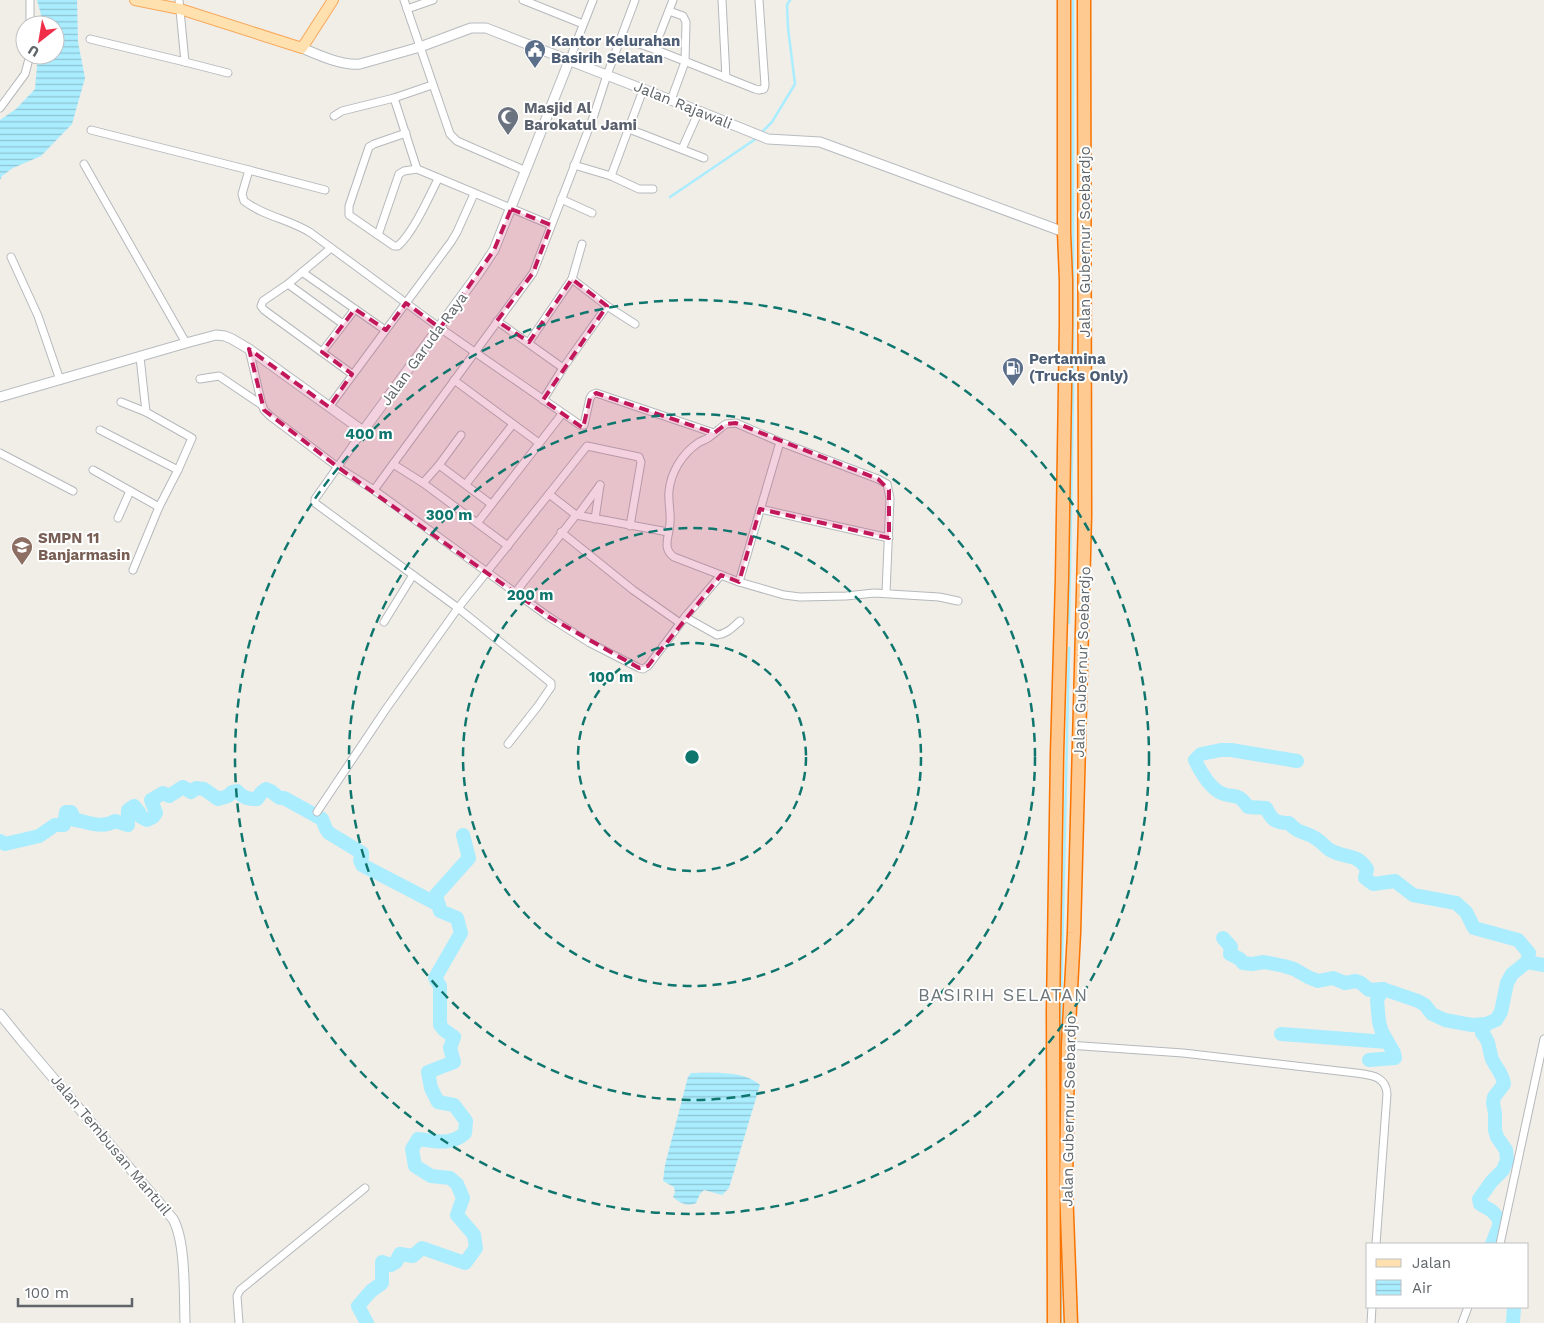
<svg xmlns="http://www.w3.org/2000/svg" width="1544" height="1323" viewBox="0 0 1544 1323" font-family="'Work Sans',sans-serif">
<defs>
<pattern id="water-rules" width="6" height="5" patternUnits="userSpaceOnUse" patternTransform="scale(1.25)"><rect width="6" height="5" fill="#aaedff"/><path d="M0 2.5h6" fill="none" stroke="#8ec4d2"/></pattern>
</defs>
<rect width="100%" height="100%" fill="#f1ede7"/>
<!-- water -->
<g fill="url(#water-rules)">
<path d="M37,0H77L78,42L85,78L72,124L41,156L13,168L2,176L0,180V120L16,109L35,89L38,55H55V25H40L41,15Z"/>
<path d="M691,1073C711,1073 744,1070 760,1085L729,1188L722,1195L704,1190L700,1194L696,1203C687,1207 680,1203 673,1197L675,1192L674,1187L663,1181L665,1165L688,1077Z"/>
</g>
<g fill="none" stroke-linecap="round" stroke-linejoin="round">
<!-- stream -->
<g stroke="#aaedff" stroke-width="2.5">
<path d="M760,134L772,122L795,84L788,28L787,5L790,0"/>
<path d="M670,197L757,138"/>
<path d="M1069,623L1073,394V0"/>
<path d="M1059,1091L1069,648"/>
<path d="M1060,1104V1171"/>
<path d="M1060,1197L1061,1323"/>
</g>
<!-- river -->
<g stroke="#aaedff" stroke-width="14">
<path d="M1297,761L1231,750H1221L1201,754L1195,760C1200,771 1210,788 1221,793C1234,799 1237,791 1248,807L1266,808C1272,820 1275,823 1289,823C1298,834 1305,831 1315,838C1321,841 1325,847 1330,850C1345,859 1356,852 1367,869L1365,878L1373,884L1395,881L1413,895L1456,903L1466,912L1474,928L1518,940L1529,953L1527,962L1512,974L1507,983L1501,1012L1496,1020L1486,1024L1482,1033C1491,1043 1488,1048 1492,1059C1496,1068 1503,1074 1504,1084L1494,1097L1493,1103L1495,1113V1130L1497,1137L1506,1150L1507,1160L1503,1170L1492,1181L1479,1199L1480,1204L1492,1211L1499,1219V1226L1492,1244"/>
<path d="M0,841L5,844L39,836L55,825H64L66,812H71L75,820C89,822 102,829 115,821L128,825V810L134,806L139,812L141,817L147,820L153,817L156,813L151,800L163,793L169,796L183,787L191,792L196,788L204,789L218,799L228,796L232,792L237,791C243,798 248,799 257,799L261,793L266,789C273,791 274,795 280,798H284L322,819L326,829L329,833L362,853V857L360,860L362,865L439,905"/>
<path d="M1223,938L1231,947L1230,954L1240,959L1243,963L1252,964L1264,962L1284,966L1294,969L1308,977L1318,981L1333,978L1345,983L1356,981L1361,983L1369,990L1383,989L1418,1001L1425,1005L1432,1014L1445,1020L1472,1025L1486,1024"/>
<path d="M1527,962L1544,965"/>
<path d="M1281,1034L1387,1042"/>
<path d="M1369,1060L1395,1058L1394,1053L1382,1032L1379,1022L1377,1000L1383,989"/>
<path d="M367,1323L358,1306L371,1291L382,1283V1262L391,1265L396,1262L400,1254L413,1256L422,1248L465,1263L476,1248L474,1235L457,1215L463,1198L457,1184L450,1178L431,1176L415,1166L412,1149L418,1139C435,1141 451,1146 465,1133L466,1121L454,1105L438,1102L431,1088L428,1072L454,1062L450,1048L454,1037L444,1030L440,1025V986L435,978L461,933L457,918L440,911L436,895L469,858L463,835"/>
<path d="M1513,1323L1514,1307"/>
</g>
<!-- street casing -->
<g stroke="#b5b9bc" stroke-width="9">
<g id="street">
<path d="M30,0V25"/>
<path d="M404,0L450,134L457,141L526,171"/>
<path d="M523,0L583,24"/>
<path d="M722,0L726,78"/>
<path d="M407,9L433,0"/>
<path d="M669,11L683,16L686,22L685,62L671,100"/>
<path d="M621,38L654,49L755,89L759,90L764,89L765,85L759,0"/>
<path d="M90,39L185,62L179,0"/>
<path d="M654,49L673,0"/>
<path d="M569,61L593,0"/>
<path d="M185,62L228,73"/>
<path d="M394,98L417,169"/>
<path d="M0,108L25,74L30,55"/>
<path d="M334,116L342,111L394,98L432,85"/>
<path d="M629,129L704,158"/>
<path d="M91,130L249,170L242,194L244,201C265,217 289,219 311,233L440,328L580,425H584L590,398L592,395L596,393L714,433"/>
<path d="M406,133L374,144L369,147L349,206V215L394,246H398C414,231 428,199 438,179"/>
<path d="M682,149L699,111"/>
<path d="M84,164L186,343"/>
<path d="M574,165L611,176L639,189H653"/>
<path d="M249,170L325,190"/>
<path d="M611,176L643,90"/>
<path d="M561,199L592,213"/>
<path d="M378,235L399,174L404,171L417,169L551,225"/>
<path d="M331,248L288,284L263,301L261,306L264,310L352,374"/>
<path d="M11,257L38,316L60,380"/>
<path d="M302,272L385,330"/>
<path d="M572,279L607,306L635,324"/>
<path d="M288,284L343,324"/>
<path d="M497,321L563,368"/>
<path d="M529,342L572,279L582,244"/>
<path d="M249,349L262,405L264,410L270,416L339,468L374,490L549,617L590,643L639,668L643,669L648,666L685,617L721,575"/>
<path d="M322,352L355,309"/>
<path d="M200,379L219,376L262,405"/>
<path d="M454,380L539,443"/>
<path d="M543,400L563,368L607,306"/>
<path d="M121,402L146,412"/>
<path d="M329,407L451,242L457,232L474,194"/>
<path d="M100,430L178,470"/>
<path d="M363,431L315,499V503L458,608L551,683V687L538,706L508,744"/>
<path d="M0,453L73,491"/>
<path d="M393,464L423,483L508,546"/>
<path d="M439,465L491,504"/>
<path d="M93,470L159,507"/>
<path d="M423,483L439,465L461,435"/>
<path d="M466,484L513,424"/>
<path d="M374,490L533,273L594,115L607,75L635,0"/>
<path d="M549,494L587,446L639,457L641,462L630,526"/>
<path d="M760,509L889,538"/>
<path d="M578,515L600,485"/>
<path d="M118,518L130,491"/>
<path d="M595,519L600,485"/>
<path d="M478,522L562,414"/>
<path d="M561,532L633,590L680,623"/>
<path d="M133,570L159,507L178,470L192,438L146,412L140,357"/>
<path d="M739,582L780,442"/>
<path d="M515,593L576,515"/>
<path d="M886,593L890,498L887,484L878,479L780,442L736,423L726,424C720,428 714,434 708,438C705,440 701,441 698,443C682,454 671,472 669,491C668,502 671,512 670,522C670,535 661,548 674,557L739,582L784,595L800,597L846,596L874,593L939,597L958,601"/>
<path d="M685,617L717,635C727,634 733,627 740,621"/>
<path d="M384,622L413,575"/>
<path d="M317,812L386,709L458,608L549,494L576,515L668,532"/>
<path d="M1068,1045L1183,1053L1356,1073C1371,1075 1386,1076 1387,1094L1376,1244"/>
<path d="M1500,1244L1544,1039"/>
<path d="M239,1323L237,1296L240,1290L365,1188"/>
<path d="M1371,1323L1372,1307"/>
<path d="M1462,1323L1468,1307"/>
</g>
</g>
<!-- secondary casing -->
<g stroke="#b6bcbf" stroke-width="11">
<g id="secondary">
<path d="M302,48C318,55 343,66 360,64L420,47L471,28H486L699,111L768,139L820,142L1064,232"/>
<path d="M0,397L186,343L216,335L225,336L232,339L249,349L363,431L478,274L494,250L569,61"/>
<path d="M0,1014L21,1040L173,1219C186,1242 184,1295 185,1323"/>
</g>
</g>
<!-- primary casing -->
<g stroke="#f8a85a" stroke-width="12">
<path id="primary" d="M135,0L180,9L302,48L333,0"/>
</g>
<!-- highway casing -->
<g stroke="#f97400" stroke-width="15">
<g id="highway">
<path d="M1054,1323L1053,1011L1057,754L1062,579L1066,323V280L1064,232V0"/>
<path d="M1071,1323L1066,1187L1068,1045L1074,933L1085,516L1084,0"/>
</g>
</g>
<!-- street -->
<use href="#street" stroke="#fff" stroke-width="7"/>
<!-- secondary -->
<use href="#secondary" stroke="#fff" stroke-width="9"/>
<!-- primary -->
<use href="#primary" stroke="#ffe0af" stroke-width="10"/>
<!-- highway -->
<use href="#highway" stroke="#ffca91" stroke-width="12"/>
</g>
<!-- marked area -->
<path fill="#c2185b" fill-opacity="0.2" stroke="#c2185b" stroke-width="4" stroke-dasharray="10 6" stroke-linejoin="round" d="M511,209L551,225L533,273L497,321L529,342L572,279L607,306L543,400L583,428L590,398L596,393L714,433L726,424L736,423L878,479L889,490V538L760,509L739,582L721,575L648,666L639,668L549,617L339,468L264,410L249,349L329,407L352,374L322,352L355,309L386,330L406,303L440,328L494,250Z"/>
<!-- distance rings -->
<g fill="none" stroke="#0f766e" stroke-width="2.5" stroke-dasharray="9 6">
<circle cx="692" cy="757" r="114"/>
<circle cx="692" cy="757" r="229"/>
<circle cx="692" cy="757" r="343"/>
<circle cx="692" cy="757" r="457"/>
</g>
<!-- icons -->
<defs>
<g id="civic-pin" transform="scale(1.125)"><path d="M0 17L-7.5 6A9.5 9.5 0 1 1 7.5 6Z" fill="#5c6f8a" stroke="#fff"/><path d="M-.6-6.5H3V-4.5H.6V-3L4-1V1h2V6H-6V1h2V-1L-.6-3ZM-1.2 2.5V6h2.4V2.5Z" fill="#fff"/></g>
<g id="mosque-pin" transform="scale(1.125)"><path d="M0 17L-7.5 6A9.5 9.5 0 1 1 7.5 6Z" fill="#6b7280" stroke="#fff"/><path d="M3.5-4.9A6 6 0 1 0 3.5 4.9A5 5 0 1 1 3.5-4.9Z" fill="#fff"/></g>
<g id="fuel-pin" transform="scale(1.125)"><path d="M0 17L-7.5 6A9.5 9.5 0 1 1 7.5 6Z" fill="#5c6f8a" stroke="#fff"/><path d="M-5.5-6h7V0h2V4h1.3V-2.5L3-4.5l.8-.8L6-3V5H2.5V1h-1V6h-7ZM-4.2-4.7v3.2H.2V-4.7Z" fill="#fff"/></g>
<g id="school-pin" transform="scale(1.125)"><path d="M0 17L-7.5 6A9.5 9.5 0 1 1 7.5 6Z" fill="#8d6e63" stroke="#fff"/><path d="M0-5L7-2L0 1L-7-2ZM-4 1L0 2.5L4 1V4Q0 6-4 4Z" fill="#fff"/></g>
</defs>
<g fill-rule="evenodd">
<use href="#civic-pin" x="535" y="50"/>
<use href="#mosque-pin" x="508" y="117"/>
<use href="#fuel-pin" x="1013" y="368"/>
<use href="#school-pin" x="22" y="547"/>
</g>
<g text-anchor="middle" stroke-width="4" stroke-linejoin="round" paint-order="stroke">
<!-- service labels -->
<g font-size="15" font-weight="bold" fill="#4e5e75" stroke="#fff" text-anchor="start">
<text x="551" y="46">Kantor Kelurahan<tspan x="551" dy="17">Basirih Selatan</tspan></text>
<text x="1029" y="364">Pertamina<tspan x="1029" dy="17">(Trucks Only)</tspan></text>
</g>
<!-- street labels -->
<g font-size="15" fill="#5f6568" stroke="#fff">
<text transform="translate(683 105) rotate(22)" y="5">Jalan Rajawali</text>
<text transform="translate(1085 242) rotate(-90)" y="5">Jalan Gubernur Soebardjo</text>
<text transform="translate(424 349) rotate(-54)" y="5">Jalan Garuda Raya</text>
<text transform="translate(1082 662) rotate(-88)" y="5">Jalan Gubernur Soebardjo</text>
<text transform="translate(1069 1111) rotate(-89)" y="5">Jalan Gubernur Soebardjo</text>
<text transform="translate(111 1145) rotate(50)" y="5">Jalan Tembusan Mantuil</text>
</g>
<!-- worship labels -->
<g font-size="15" font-weight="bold" fill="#5b616d" stroke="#fff" text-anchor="start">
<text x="524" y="113">Masjid Al<tspan x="524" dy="17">Barokatul Jami</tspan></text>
</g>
<!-- education labels -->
<g font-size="15" font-weight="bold" fill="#785e54" stroke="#fff" text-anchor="start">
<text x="38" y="543">SMPN 11<tspan x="38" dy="17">Banjarmasin</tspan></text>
</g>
<!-- quarter labels -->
<g font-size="18" letter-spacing="1" fill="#6f777a" stroke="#fff">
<text x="1003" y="1001">BASIRIH SELATAN</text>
</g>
</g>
<circle cx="692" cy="757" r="8" fill="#0f766e" stroke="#fff" stroke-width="2.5"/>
<g font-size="15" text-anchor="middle" font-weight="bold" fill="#0f766e" stroke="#fff" stroke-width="4" stroke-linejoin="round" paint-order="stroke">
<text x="369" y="439">400 m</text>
<text x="449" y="520">300 m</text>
<text x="530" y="600">200 m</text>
<text x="611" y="682">100 m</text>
</g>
<!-- legend -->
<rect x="1366" y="1243" width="162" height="65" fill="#ffffff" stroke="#bfc1c3"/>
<rect x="1376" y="1259" width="25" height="8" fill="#ffe0af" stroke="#bfc1c3"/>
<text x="1412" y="1268" font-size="15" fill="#5f6568">Jalan</text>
<rect x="1376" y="1280" width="25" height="15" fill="url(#water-rules)" stroke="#bfc1c3"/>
<text x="1412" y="1293" font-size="15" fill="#5f6568">Air</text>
<!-- north arrow -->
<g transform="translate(40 40) rotate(211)"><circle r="24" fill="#ffffff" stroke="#bfc1c3"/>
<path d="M0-4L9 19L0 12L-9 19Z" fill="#f12e4a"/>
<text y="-8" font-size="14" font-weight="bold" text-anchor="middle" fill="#5f6568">U</text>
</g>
<!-- scale -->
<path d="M18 1298v8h114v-8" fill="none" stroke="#5f6568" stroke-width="2.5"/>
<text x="25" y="1298" font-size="15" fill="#5f6568" stroke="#ffffff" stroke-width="4" paint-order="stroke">100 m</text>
</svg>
